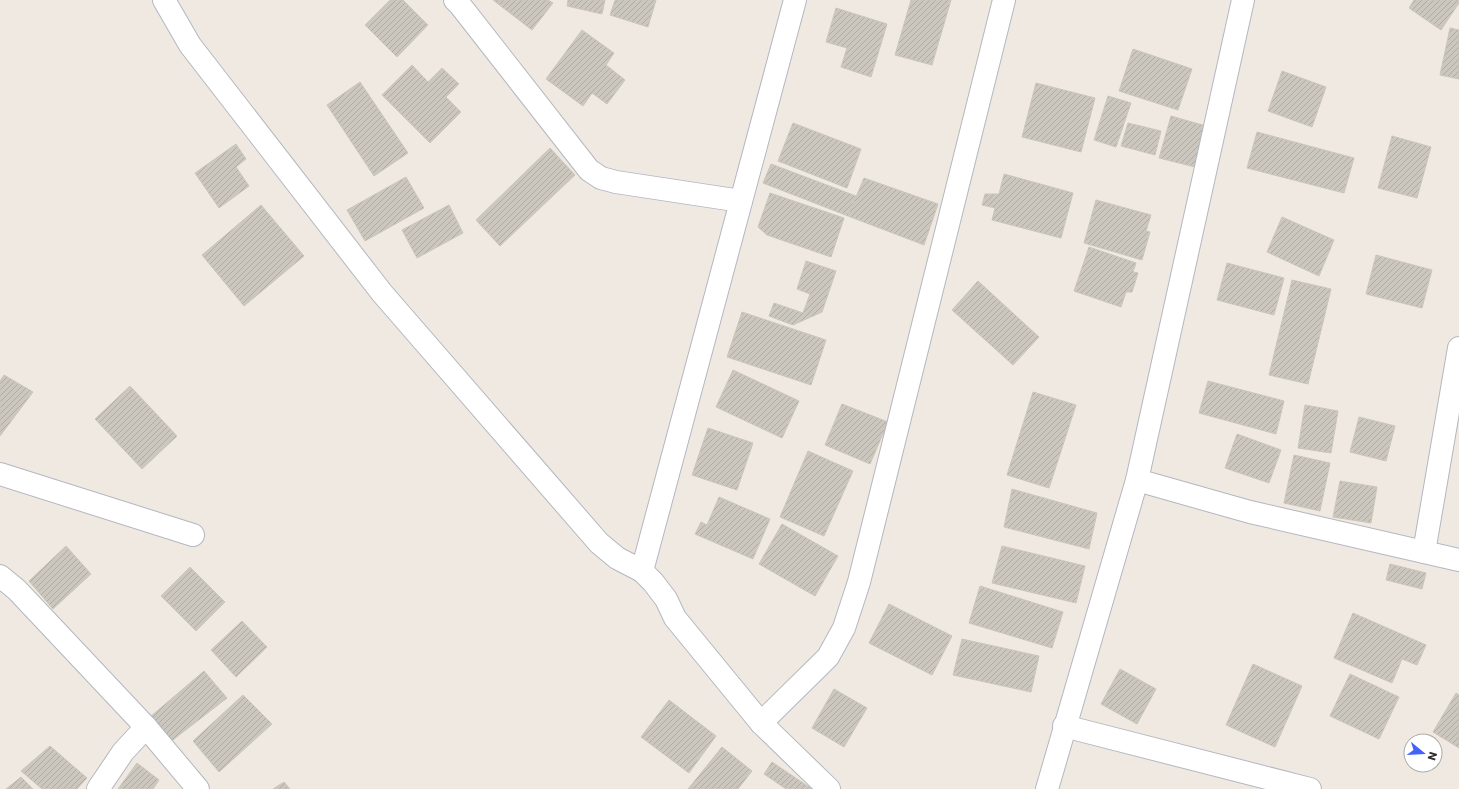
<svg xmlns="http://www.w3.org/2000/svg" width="1459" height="789" viewBox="0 0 1459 789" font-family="Poppins,sans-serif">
<defs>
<pattern id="building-hatch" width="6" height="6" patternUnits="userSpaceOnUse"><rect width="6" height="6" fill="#cbc7bf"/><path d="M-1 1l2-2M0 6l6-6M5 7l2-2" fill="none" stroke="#afaba4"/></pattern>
</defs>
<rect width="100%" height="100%" fill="#efe9e1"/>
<!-- building -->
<g fill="url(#building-hatch)" stroke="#cbc5ba">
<path d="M390,0H403L428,25L397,57L365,25Z"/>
<path d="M493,0H548L553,3L532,30Z"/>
<path d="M568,0H605L602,14L567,6Z"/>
<path d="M615,0H656L648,27L610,15Z"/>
<path d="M911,0H951L932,65L895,55Z"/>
<path d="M1414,0H1459V3L1441,30L1409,8Z"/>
<path d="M836,8L887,24L871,77L841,67L847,48L826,42Z"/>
<path d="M1450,28L1459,30V79L1440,75Z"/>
<path d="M582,30L614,53L606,65L625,80L607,104L592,93L583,106L546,79Z"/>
<path d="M1133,49L1192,69L1178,110L1119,91Z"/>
<path d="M412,65L428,82L442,68L459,84L446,97L461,112L430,143L382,95Z"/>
<path d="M1282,71L1326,87L1312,127L1268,111Z"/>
<path d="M360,82L408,153L374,176L327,105Z"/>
<path d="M1036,83L1095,98L1081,152L1022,137Z"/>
<path d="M1108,96L1131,103L1116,147L1094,140Z"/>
<path d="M1171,116L1206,126L1195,167L1159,158Z"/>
<path d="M793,123L861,149L847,188L778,161Z"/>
<path d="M1128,123L1161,131L1155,155L1121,146Z"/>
<path d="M1257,132L1354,158L1344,193L1247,168Z"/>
<path d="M1392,136L1431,147L1417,198L1378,188Z"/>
<path d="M236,144L246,159L236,167L249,186L219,208L195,173Z"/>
<path d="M550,148L575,175L500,246L476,220Z"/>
<path d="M771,164L856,196L848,216L763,183Z"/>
<path d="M1004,174L1073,193L1061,238L992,220L995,208L982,205L985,194H999Z"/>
<path d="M406,177L424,208L365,241L347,210Z"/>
<path d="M864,178L938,204L924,245L848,216Z"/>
<path d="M770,193L844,218L831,257L767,235L758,227Z"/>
<path d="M1096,200L1151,215L1146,231L1150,232L1142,260L1084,243Z"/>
<path d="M261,205L304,256L244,306L202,255Z"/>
<path d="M449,205L463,233L417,258L402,230Z"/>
<path d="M1282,217L1334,240L1319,276L1267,252Z"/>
<path d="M1089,247L1136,263L1133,272L1138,273L1132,292H1126L1121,307L1074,291Z"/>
<path d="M1376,255L1432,270L1422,308L1366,294Z"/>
<path d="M806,261L836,271L822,312L793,325L769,316L774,303L803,313L810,294L797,289Z"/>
<path d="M1227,263L1284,278L1274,315L1217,300Z"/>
<path d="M1292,280L1331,289L1308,384L1269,375Z"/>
<path d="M978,281L1039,337L1013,365L952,310Z"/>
<path d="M742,312L826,340L811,385L727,357Z"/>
<path d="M733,370L799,401L782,438L716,407Z"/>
<path d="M4,375L33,392L0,436V381Z"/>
<path d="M1208,381L1284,401L1276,434L1199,413Z"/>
<path d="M130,386L177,436L142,469L95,419Z"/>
<path d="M1033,392L1076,405L1049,488L1007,475Z"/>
<path d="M842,404L888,422L870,464L825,445Z"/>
<path d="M1305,405L1338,411L1331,453L1298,448Z"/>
<path d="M1359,417L1395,426L1386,461L1350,452Z"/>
<path d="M708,428L753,443L737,490L692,475Z"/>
<path d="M1237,434L1281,450L1269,483L1225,468Z"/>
<path d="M808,451L853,471L824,536L780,517Z"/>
<path d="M1294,455L1330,463L1320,511L1284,503Z"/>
<path d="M1340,481L1377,487L1371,523L1333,517Z"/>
<path d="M1012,489L1097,513L1089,549L1004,527Z"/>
<path d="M719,497L770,519L753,559L695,534L701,522L707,525Z"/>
<path d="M782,524L838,556L815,596L759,564Z"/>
<path d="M66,546L91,574L53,609L29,581Z"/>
<path d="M1002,546L1085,566L1076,603L992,583Z"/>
<path d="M1390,564L1426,573L1422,589L1386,580Z"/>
<path d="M190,567L225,602L196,631L161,596Z"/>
<path d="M980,586L1063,612L1052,648L969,623Z"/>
<path d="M889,604L952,636L932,675L869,643Z"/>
<path d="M1353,613L1426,645L1417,665L1402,659L1392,683L1334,658Z"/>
<path d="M242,621L267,647L236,677L211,650Z"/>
<path d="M962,639L1039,656L1031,692L953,675Z"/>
<path d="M1253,664L1302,686L1275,747L1226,725Z"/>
<path d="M1120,669L1156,689L1137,724L1101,704Z"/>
<path d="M204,671L227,698L169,743L150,717Z"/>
<path d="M1350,674L1399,697L1379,739L1330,716Z"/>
<path d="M834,689L867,708L844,747L812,728Z"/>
<path d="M1456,693L1459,695V748L1433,732Z"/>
<path d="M243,695L272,724L219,772L193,741Z"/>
<path d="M669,700L716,736L689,773L641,737Z"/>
<path d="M50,746L87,778L77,789H42L21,771Z"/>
<path d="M722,747L752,771L738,789H688Z"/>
<path d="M772,762L812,789H786L764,774Z"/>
<path d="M137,763L159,780L153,789H118Z"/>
<path d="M21,777L33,789H6Z"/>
<path d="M284,782L290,789H273Z"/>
</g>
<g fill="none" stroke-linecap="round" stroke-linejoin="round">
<!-- minor casing -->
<g stroke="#b4b7c1" stroke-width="24">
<g id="minor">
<path d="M164,0L190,45L382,293L599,543L617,558L642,571L653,582L666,599L675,618L761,723L829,789"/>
<path d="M455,0L460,5L589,170L601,178L616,182L741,201"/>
<path d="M0,474L193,535"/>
<path d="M1137,480L1250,512L1459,560"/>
<path d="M1424,552L1459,348"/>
<path d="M642,571L795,0"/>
<path d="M0,576L17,590L146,727L123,752L98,789"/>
<path d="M761,723L828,657L844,628L859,582L1004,0"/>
<path d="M1064,726L1310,789"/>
<path d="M146,727L198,789"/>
<path d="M1047,789L1137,480L1243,0"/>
</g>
</g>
<!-- minor -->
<use href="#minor" stroke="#fff" stroke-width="22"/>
</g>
<!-- north arrow -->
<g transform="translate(1423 753) rotate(108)"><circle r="19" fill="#ffffff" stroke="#ababab"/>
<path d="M0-3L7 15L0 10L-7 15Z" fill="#4264fb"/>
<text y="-6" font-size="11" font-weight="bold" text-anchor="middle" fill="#2e2e2e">N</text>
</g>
</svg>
